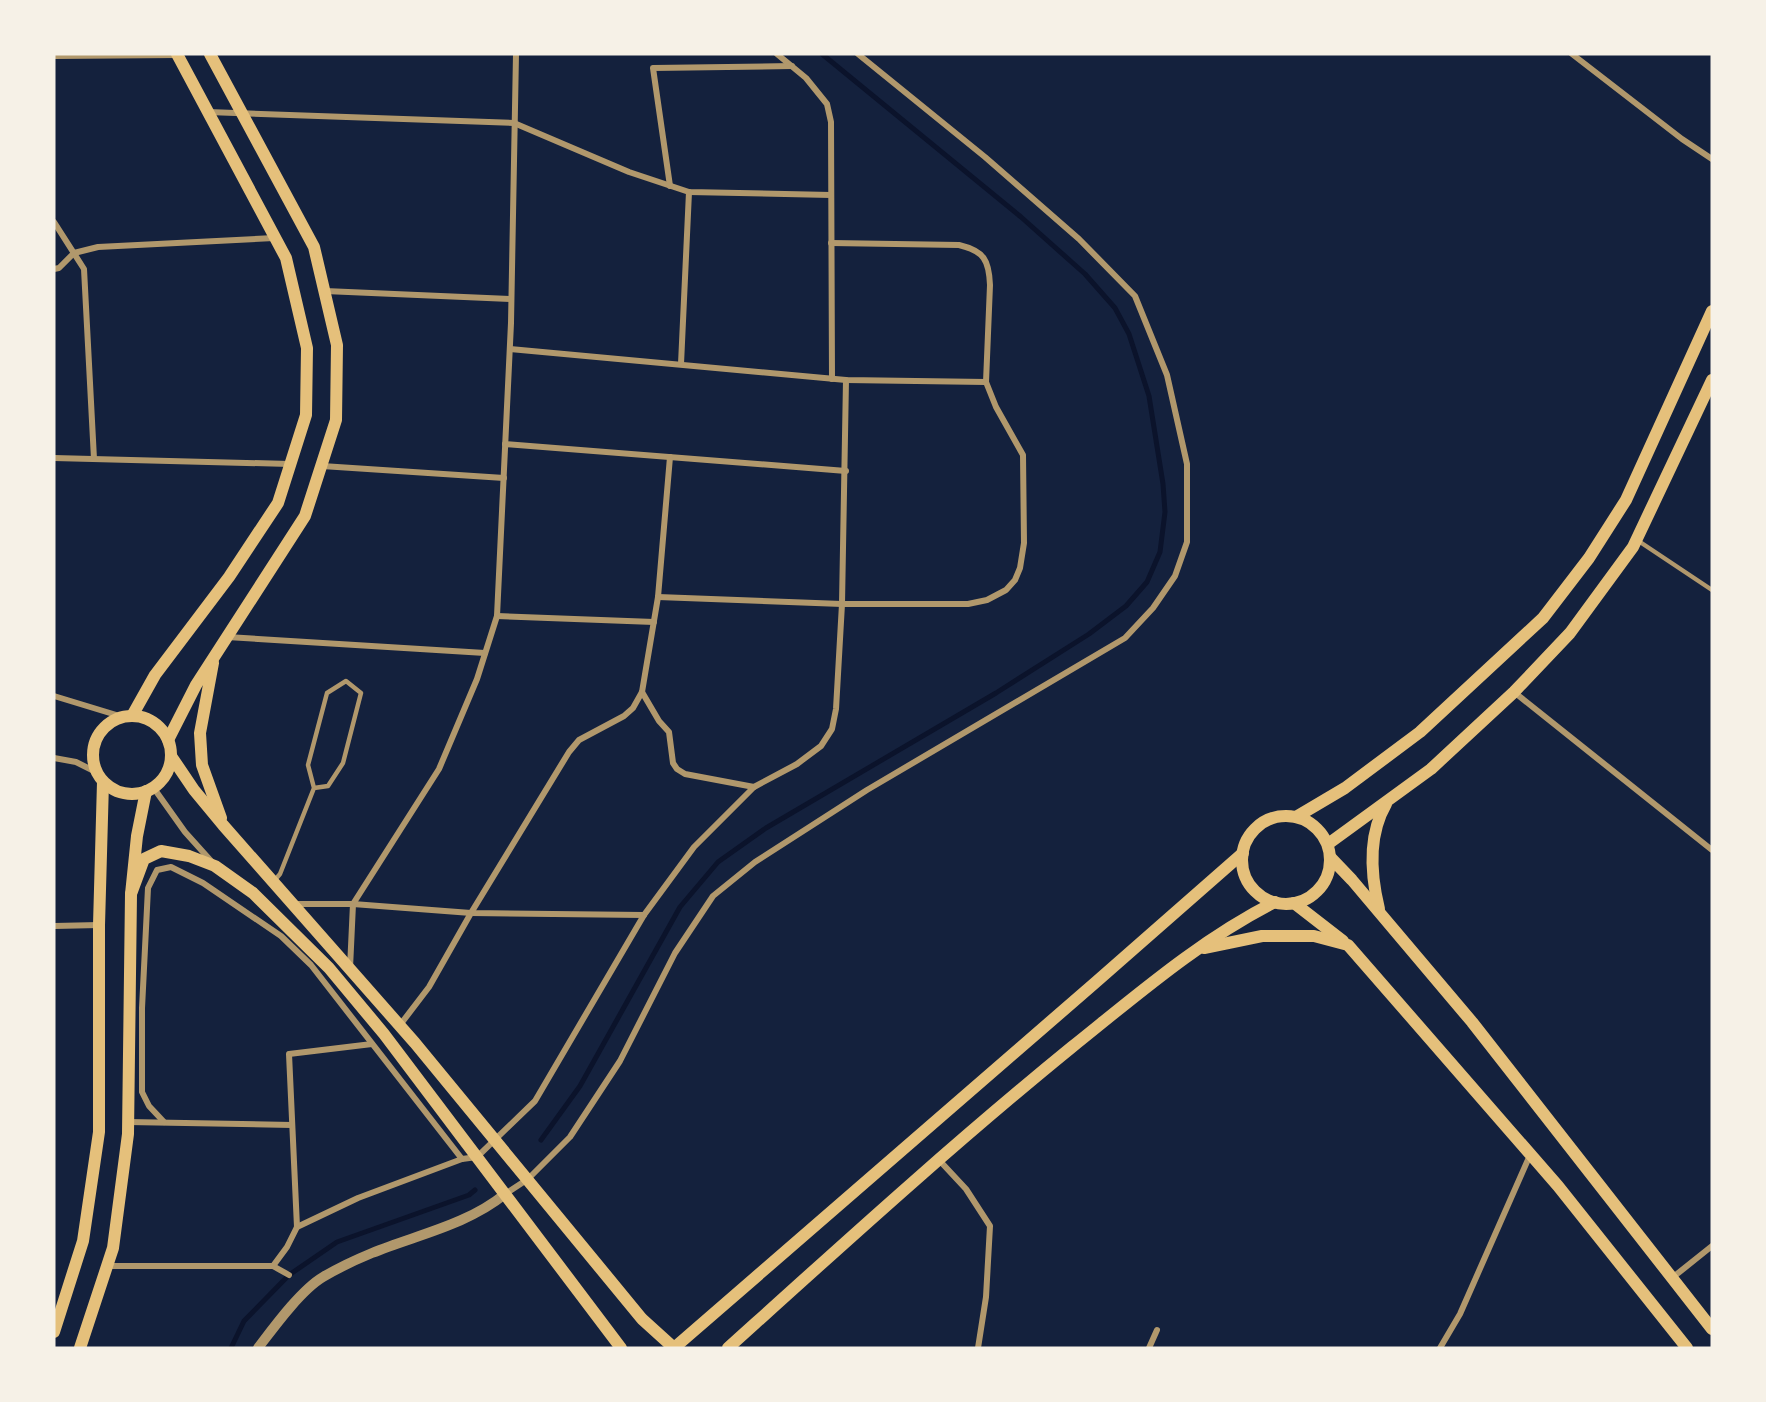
<svg xmlns="http://www.w3.org/2000/svg" width="1766" height="1402" viewBox="0 0 1766 1402" font-family="Cabin,sans-serif">
<rect width="100%" height="100%" fill="#14213d"/>
<g fill="none" stroke-linecap="round" stroke-linejoin="round">
<!-- stream -->
<g stroke="#0b132b" stroke-width="5">
<path d="M541,1140L580,1086L680,907L718,862L766,828L996,693L1089,634L1126,606L1147,582L1160,552L1165,512L1163,484L1149,396L1129,334L1115,308L1085,274L1021,217L822,54"/>
<path d="M231,1348L244,1321L289,1275L337,1242L469,1195L475,1190"/>
</g>
<!-- service -->
<g stroke="#b1986c" stroke-width="4.5">
<path d="M1637,540L1712,590"/>
<path d="M274,881L280,874L314,788L308,765L327,693L346,681L361,693L343,763L328,786L314,788"/>
</g>
<!-- minor -->
<g stroke="#b1986c" stroke-width="6">
<path d="M777,54L806,78L827,104L831,122L832,379"/>
<path d="M1572,54L1682,139L1712,159"/>
<path d="M54,56L177,55"/>
<path d="M208,112L514,123L629,172L689,192L831,195"/>
<path d="M670,186L653,68L792,66"/>
<path d="M54,222L84,269L94,459"/>
<path d="M54,269L59,268L74,253L98,247L274,238"/>
<path d="M325,291L511,299"/>
<path d="M510,349L846,380L986,382"/>
<path d="M681,364L689,192"/>
<path d="M505,444L846,471"/>
<path d="M54,458L290,464"/>
<path d="M322,466L504,478"/>
<path d="M658,597L842,604H968L987,600L1006,590L1015,580L1020,568L1024,543L1023,455L996,407L986,382L990,285C989,260 984,251 959,245L831,243"/>
<path d="M497,616L654,622"/>
<path d="M227,637L485,653"/>
<path d="M642,692L659,721L669,732L673,763L677,769L685,774L754,787"/>
<path d="M1514,692L1712,850"/>
<path d="M54,696L123,717"/>
<path d="M54,758L76,762L96,772"/>
<path d="M153,787L185,832L212,862"/>
<path d="M295,904H353L471,913L644,915"/>
<path d="M54,926L99,925"/>
<path d="M350,968L353,904L439,769L477,679L497,616L511,323L516,54"/>
<path d="M400,1025L429,987L471,913L569,752L579,740L624,716L633,708L642,692L658,597L670,457"/>
<path d="M128,1122L292,1125"/>
<path d="M164,1122L149,1106L142,1092V1008L148,888L157,870L171,867L203,883L281,936L311,965L462,1159L358,1198L297,1227"/>
<path d="M462,1159L477,1157L535,1101L644,915L694,847L754,787L797,764L821,746L832,729L836,709L842,604L846,380"/>
<path d="M939,1160L966,1189L990,1226L986,1297L978,1348"/>
<path d="M505,1194L528,1179L570,1137L620,1061L675,953L713,896L755,862L867,790L1125,638L1153,608L1175,576L1187,542V464L1167,375L1135,296L1079,239L985,157L858,54"/>
<path d="M107,1266H273L289,1275"/>
<path d="M273,1266L287,1247L297,1227L289,1054L372,1044"/>
<path d="M1672,1278L1712,1246"/>
<path d="M1149,1348L1157,1330"/>
<path d="M1440,1348L1460,1314L1530,1155"/>
</g>
<!-- tertiary -->
<path stroke="#b1986c" stroke-width="10" d="M258,1348C274,1327 301,1290 323,1277C338,1268 355,1260 372,1253C416,1235 467,1225 505,1194"/>
<!-- secondary -->
<g stroke="#e5c07b" stroke-width="12">
<path d="M213,663L200,733L202,765L221,818"/>
<path d="M132,716L155,675L229,577L278,503L306,415L307,348L286,258L177,54"/>
<circle cx="132" cy="755" r="39"/>
<path d="M168,740L196,685L305,516L336,420L337,345L314,247L210,54"/>
<path d="M171,756L194,790L223,825L415,1043L642,1319L674,1348"/>
<circle cx="1286" cy="860" r="44"/>
<path d="M1296,817L1345,788L1420,732L1543,618L1589,558L1626,500L1712,311"/>
<path d="M1328,844L1431,769L1514,692L1570,633L1633,547L1712,380"/>
<path d="M1330,857L1352,880L1472,1022L1712,1329"/>
<path d="M131,894L144,859L161,851L189,856L215,866L253,893L329,968L384,1034L621,1348"/>
<path d="M1294,903L1343,941"/>
<path d="M1379,909C1371,876 1368,835 1386,804"/>
<path d="M1204,948L1262,936H1314L1348,945L1558,1186L1687,1348"/>
<path d="M54,1332L83,1241L99,1132V925L103,782"/>
<path d="M80,1348L113,1248L128,1134L131,894L137,836L146,791"/>
<path d="M674,1348L1096,982L1243,853"/>
<path d="M728,1348C841,1246 954,1143 1072,1047C1137,995 1200,940 1275,902"/>
</g>
</g>
<!-- border -->
<rect width="1766" height="1402" fill="none" stroke="#f6f1e7" stroke-width="111"/>
</svg>
